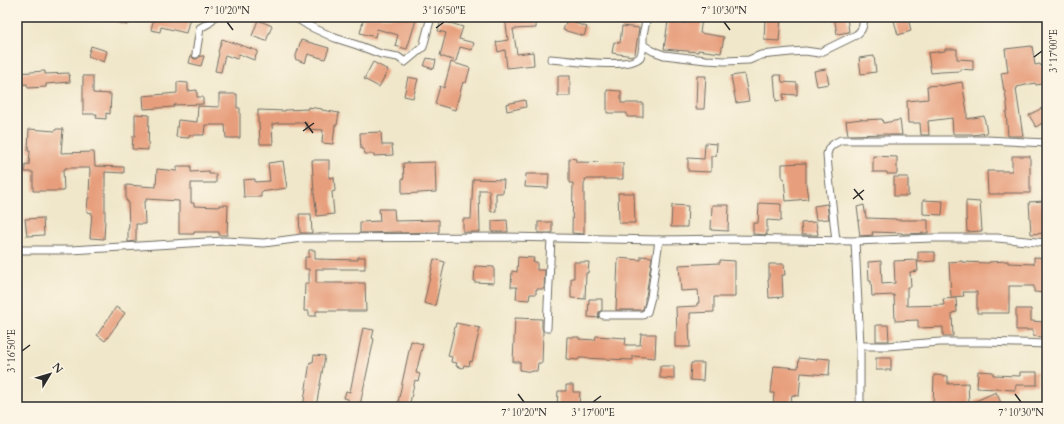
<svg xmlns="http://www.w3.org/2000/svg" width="1064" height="424" viewBox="0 0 1064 424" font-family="Cardo,serif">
<rect width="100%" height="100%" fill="#fcf5e5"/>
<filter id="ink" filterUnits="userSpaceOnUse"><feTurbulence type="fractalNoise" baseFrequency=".025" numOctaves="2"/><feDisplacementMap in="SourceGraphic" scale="8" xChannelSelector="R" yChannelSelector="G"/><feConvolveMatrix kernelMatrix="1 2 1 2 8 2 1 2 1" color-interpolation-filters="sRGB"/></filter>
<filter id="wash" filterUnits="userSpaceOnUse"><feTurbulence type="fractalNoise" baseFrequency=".012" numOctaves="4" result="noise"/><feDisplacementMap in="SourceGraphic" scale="16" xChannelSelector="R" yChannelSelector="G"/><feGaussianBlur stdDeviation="0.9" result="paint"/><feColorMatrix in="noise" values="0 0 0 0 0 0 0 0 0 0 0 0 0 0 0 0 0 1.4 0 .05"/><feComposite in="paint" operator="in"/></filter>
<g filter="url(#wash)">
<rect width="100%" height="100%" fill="#f0e7ca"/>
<g id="blocks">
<!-- building -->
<g fill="#e79e7b">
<path d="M106,17H130L127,25L106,19Z"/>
<path d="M154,17H162L175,20V17H190L186,33L161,27L160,32L151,30Z"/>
<path d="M364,17H417L407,49L395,46L398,35L377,29L375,37L360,33Z"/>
<path d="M505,17H536V28L513,29L517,54L533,52L534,65L507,68L505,50L498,52L496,42L508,40Z"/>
<path d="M568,17H577L575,23L587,27L584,36L563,30Z"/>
<path d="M686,17L702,19L700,33L724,37L721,53L698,50V52L664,49L668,21L685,23Z"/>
<path d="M765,17L781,18L779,41L764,40Z"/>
<path d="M834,17H847L849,32L837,34Z"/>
<path d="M893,17H908L911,31L898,35Z"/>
<path d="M258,20L272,26L266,41L252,36Z"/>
<path d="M441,20L463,27L459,39L474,43L472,50L460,47L456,61L440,56L446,33L438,31Z"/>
<path d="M622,26L639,28L635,54L633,56L612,53L614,42L620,43Z"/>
<path d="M222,39L258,51L254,60L239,54L237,59L225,55L221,72L215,71L219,53L218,52Z"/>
<path d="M301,40L329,48L325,59L308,54L305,63L295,59Z"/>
<path d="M91,46L107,51L104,62L88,56Z"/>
<path d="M1032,46L1035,65L1040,64L1041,66L1047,65V83L1036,85L1035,83L1017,87V89H1016L1023,136H1008L1006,112H1008L1005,91H1004L1001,73L1008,72L1005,49Z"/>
<path d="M945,49H957V59L973,60V70L960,69V71L941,72L931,73L928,53L945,51Z"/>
<path d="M191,55L193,58L196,59L198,58L201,56H204L201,66L189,63Z"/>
<path d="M874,56L876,72L861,74L859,58Z"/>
<path d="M427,58L436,60L434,69L424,66Z"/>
<path d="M373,62L388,70L379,87L364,79Z"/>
<path d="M451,62L470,68L466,83L463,82L455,110L435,104L440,86L444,88Z"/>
<path d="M826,69L829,84L817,86L814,71Z"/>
<path d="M45,71V74L69,73L70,82L46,84V87L28,88L27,84L17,85V73Z"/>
<path d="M744,74L749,101L736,103L731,76Z"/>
<path d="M774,75H781L782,82L797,83V95L783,94L784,100L776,101Z"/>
<path d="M83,76H93V93L111,94L110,114L106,113V119L96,118L97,114H83Z"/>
<rect x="558" y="76" width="12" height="20"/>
<path d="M697,76H706L704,109H696Z"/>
<path d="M408,77L418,79L413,98L404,96Z"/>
<path d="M177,82L188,83V91L197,90V97H203V104L174,105V107L144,109L143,96L177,93Z"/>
<path d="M962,82L967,111V119L984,116L987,133L973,135L972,134H953L952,118L928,121L929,135H921L920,123H908L907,101L928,99L927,86L940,85V86Z"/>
<path d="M607,90L621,91V103H643V117H627V113H607Z"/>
<path d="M219,94H237V108H240V138H226L225,125H205L204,135H189V138L176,137L178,120L197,122L198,106L219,107Z"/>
<path d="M525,100L526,107L507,111L506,104Z"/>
<path d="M308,107L322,109V110L339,113L337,125H335L333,144L322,143L323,130L306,129L307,123H276V124H272L273,144H260L259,123H258V110L285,111V110L308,109Z"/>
<path d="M1042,108L1047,117V120L1036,127L1029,115Z"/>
<path d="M135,114L149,115L148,150L132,149L133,136H135Z"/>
<path d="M862,119L863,120L882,119L883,123L900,120L902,135H888V134L848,135L846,121Z"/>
<path d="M29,129L55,131L56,129H63L61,153L94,152L95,166L124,167V173L105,172V220L104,239L90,238L92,213L87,212L88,198H89L90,168H65V170H63L64,191H33V172H25V164L29,165L30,151H28Z"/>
<path d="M381,132L382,145H392L393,155L374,156V154H365L364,149H361L360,133Z"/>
<path d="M705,143L717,144L716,156H711V172L688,171V158L704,159Z"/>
<path d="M873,156L897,157V174H887V172H873Z"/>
<path d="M1012,156H1030V193H1004V194H988L987,171H1012Z"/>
<path d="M569,158L576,159V162L623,163V179H585V183H584V234L572,233L573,183H569Z"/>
<path d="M312,160H329V178L334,177L335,191L332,192L334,214L317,216L314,193Z"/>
<path d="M283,161L287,188L261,192V197H244L243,180L255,179V182L270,181L268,163Z"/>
<path d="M435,162L436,192L402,194V179L404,178L403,163Z"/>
<path d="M806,163V184L808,199L786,201L784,178H782V164Z"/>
<path d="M177,166H191V172L209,171V174H216V183H191V203H194V206L219,207V205H228L227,235H219V232H194V234H179V201L146,199V202H144L145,224H136V241L128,242V228H129L128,201H126V185L156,187L157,169L177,171Z"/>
<path d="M526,174H549L548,188L525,187Z"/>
<rect x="894" y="177" width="14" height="19"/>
<path d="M473,179L504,180L503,193H496V211L491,212L489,190H479L480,232H463V219H471Z"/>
<path d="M618,193H634L635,223H619Z"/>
<path d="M923,200L943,201L942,215L923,214Z"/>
<path d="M966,201L980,202L982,231L967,232L966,215Z"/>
<path d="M1044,201L1045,233L1031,234L1029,202Z"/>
<path d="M759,203L781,204V221L767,220V235L753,234V223H758Z"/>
<path d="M827,204L829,219L816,220L814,206Z"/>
<path d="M672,205L688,206L687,227H671Z"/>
<path d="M712,205H729L728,231L711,230Z"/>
<path d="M864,205L866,218L896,219V220H928V233L902,234V233L872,232L873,235L860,236L858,221H859L857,207Z"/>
<path d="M379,209H394L395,221L439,220V232L401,233V232L360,233V222L380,221Z"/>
<path d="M299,214H311L312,233H300Z"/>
<path d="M43,218L44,235L27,236L25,219Z"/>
<path d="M507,220L508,232H492V221Z"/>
<rect x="538" y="222" width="14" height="11"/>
<path d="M816,222L818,235H802L801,223Z"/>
<path d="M309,250H315V259L358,260V257H365V269H316V283H365L366,311H316V316H309V311H304L305,283H309V269H305V257H309Z"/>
<path d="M918,252H935V261L918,262Z"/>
<path d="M641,256L652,257L646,296V297H645V302L643,309L641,310H616L618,258L641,260Z"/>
<path d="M518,257L534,258L533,262H537V270H545L544,289H536V294H530L529,300L516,299L517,287H511L512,271L517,272Z"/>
<path d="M1034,257L1047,258V293L1034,292V286H1009V313H977V292H963L964,296L951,297L949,262L962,261V262L989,263V262L1008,261V263L1034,264Z"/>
<path d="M434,259L445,262L435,306L424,303Z"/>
<path d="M720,260L735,261V297H714V312L690,313V324H689L690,347H675V332H677L676,307L697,306V303H699L698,290L681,291L679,265L720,263Z"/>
<path d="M917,260L918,271L910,272L911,287H907V306L944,305L943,299L956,298L957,312L952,313L953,336H943V327L918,328V320L895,321L894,295L872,296L871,281H869L868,262L881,261L882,284L895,283L894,261Z"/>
<path d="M574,262H589L588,273H586L585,299L571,298V278H574Z"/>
<path d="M769,264H784L785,275H782L783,297L769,298L768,279H769Z"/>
<path d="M475,266L494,267V283L474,282Z"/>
<path d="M589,299H602V310L599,312L598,315L599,318L588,317Z"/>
<path d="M116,307L125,313L105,341L97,335Z"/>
<path d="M1016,309H1031V321L1043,322V337L1033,336V330H1016Z"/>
<path d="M515,318L542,319V328L543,331L542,363H538L537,371H532V372L520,370V362H513Z"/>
<path d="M456,323L480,328L472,362L470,361L469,366L464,365L463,368L456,366L457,363L451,362L452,357L448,356Z"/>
<path d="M876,325H888L889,341H876Z"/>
<path d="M363,328L374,330L372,338L374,339L360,405L348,402V399L344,398L346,391L350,392Z"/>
<path d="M641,334H656L655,358L633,356V360L579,358L578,360L566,359L567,337H579V339L595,340L596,336L626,338L625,345H640Z"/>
<path d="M411,341L423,344L416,373L420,374L418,381L415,380L409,407H397Z"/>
<path d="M314,355L325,356L316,407H303L310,362H313Z"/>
<path d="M799,358L816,360L817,358L830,359L829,375L801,373L799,396L792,395L790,407H773L774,393H771L774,366L798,368Z"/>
<rect x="876" y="358" width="15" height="12"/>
<path d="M691,363H704L703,381L690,380Z"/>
<path d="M660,366H674V379L660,378Z"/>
<path d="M978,371L993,372V375L1020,376V372H1037V385H1016L1015,390L977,388Z"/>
<path d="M934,375L948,376V384L968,383L969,404L996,392L1003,407H933Z"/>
<path d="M566,385H573V392H580L579,407H557L558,391H566Z"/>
</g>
</g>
</g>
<g filter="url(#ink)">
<use href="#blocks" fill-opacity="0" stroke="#706d63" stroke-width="1"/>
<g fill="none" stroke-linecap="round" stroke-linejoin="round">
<!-- street casing -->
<g stroke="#706d63" stroke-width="9">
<g id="street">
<path d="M295,17L309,26L335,38L357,45L381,54L398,57L405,62L423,47L431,17"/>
<path d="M643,45L653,51L664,55L706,60L725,61L749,60L761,55L791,52L805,51L819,53L856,35C863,30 863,26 864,17"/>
<path d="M196,54L200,28L209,23L214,17"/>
<path d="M551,59C567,60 629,70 640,57C644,51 643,42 643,35C644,29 646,23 647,17"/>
<path d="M836,241L828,168L827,154L829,148L835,143L841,140H986L1047,143"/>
<path d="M855,241L860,346V407"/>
<path d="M17,250H71L224,241L264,243L302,238L506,237L659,240L731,239L855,241L932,238H997L1047,243"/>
<path d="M603,315H643L647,312L651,297L659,240"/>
<path d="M547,328L551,238"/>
<path d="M860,346H887L940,342H986L1047,344"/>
</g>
</g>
<!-- street -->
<use href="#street" stroke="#fff" stroke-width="7"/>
</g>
</g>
<!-- ticks -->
<path fill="none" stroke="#2b2b2b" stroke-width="1.5" d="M227,22L233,30M724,22L730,30M436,28L444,22M1034,57L1042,51M305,122L313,133M303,131L314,123M854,189L863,200M853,199L864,190M22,351L30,345M518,394L524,402M1015,394L1021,402M593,402L601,396"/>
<!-- margin -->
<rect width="1064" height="424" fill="none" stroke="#fcf5e5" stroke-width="44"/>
<!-- north arrow -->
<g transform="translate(50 374) rotate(52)" stroke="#fcf5e5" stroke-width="3" paint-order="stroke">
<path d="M0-3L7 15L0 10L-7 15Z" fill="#2b2b2b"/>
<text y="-6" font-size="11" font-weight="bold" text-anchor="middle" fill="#2b2b2b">N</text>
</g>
<rect x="22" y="22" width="1020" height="380" fill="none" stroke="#2b2b2b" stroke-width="1.5"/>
<g font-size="10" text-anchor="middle" fill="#2b2b2b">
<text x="227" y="14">7°10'20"N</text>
<text x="444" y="14">3°16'50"E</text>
<text x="724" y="14">7°10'30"N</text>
<text transform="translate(1053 51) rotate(-90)" y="4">3°17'00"E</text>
<text transform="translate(11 351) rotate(-90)" y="4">3°16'50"E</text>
<text x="524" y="416">7°10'20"N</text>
<text x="593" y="416">3°17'00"E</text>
<text x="1021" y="416">7°10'30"N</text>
</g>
</svg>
